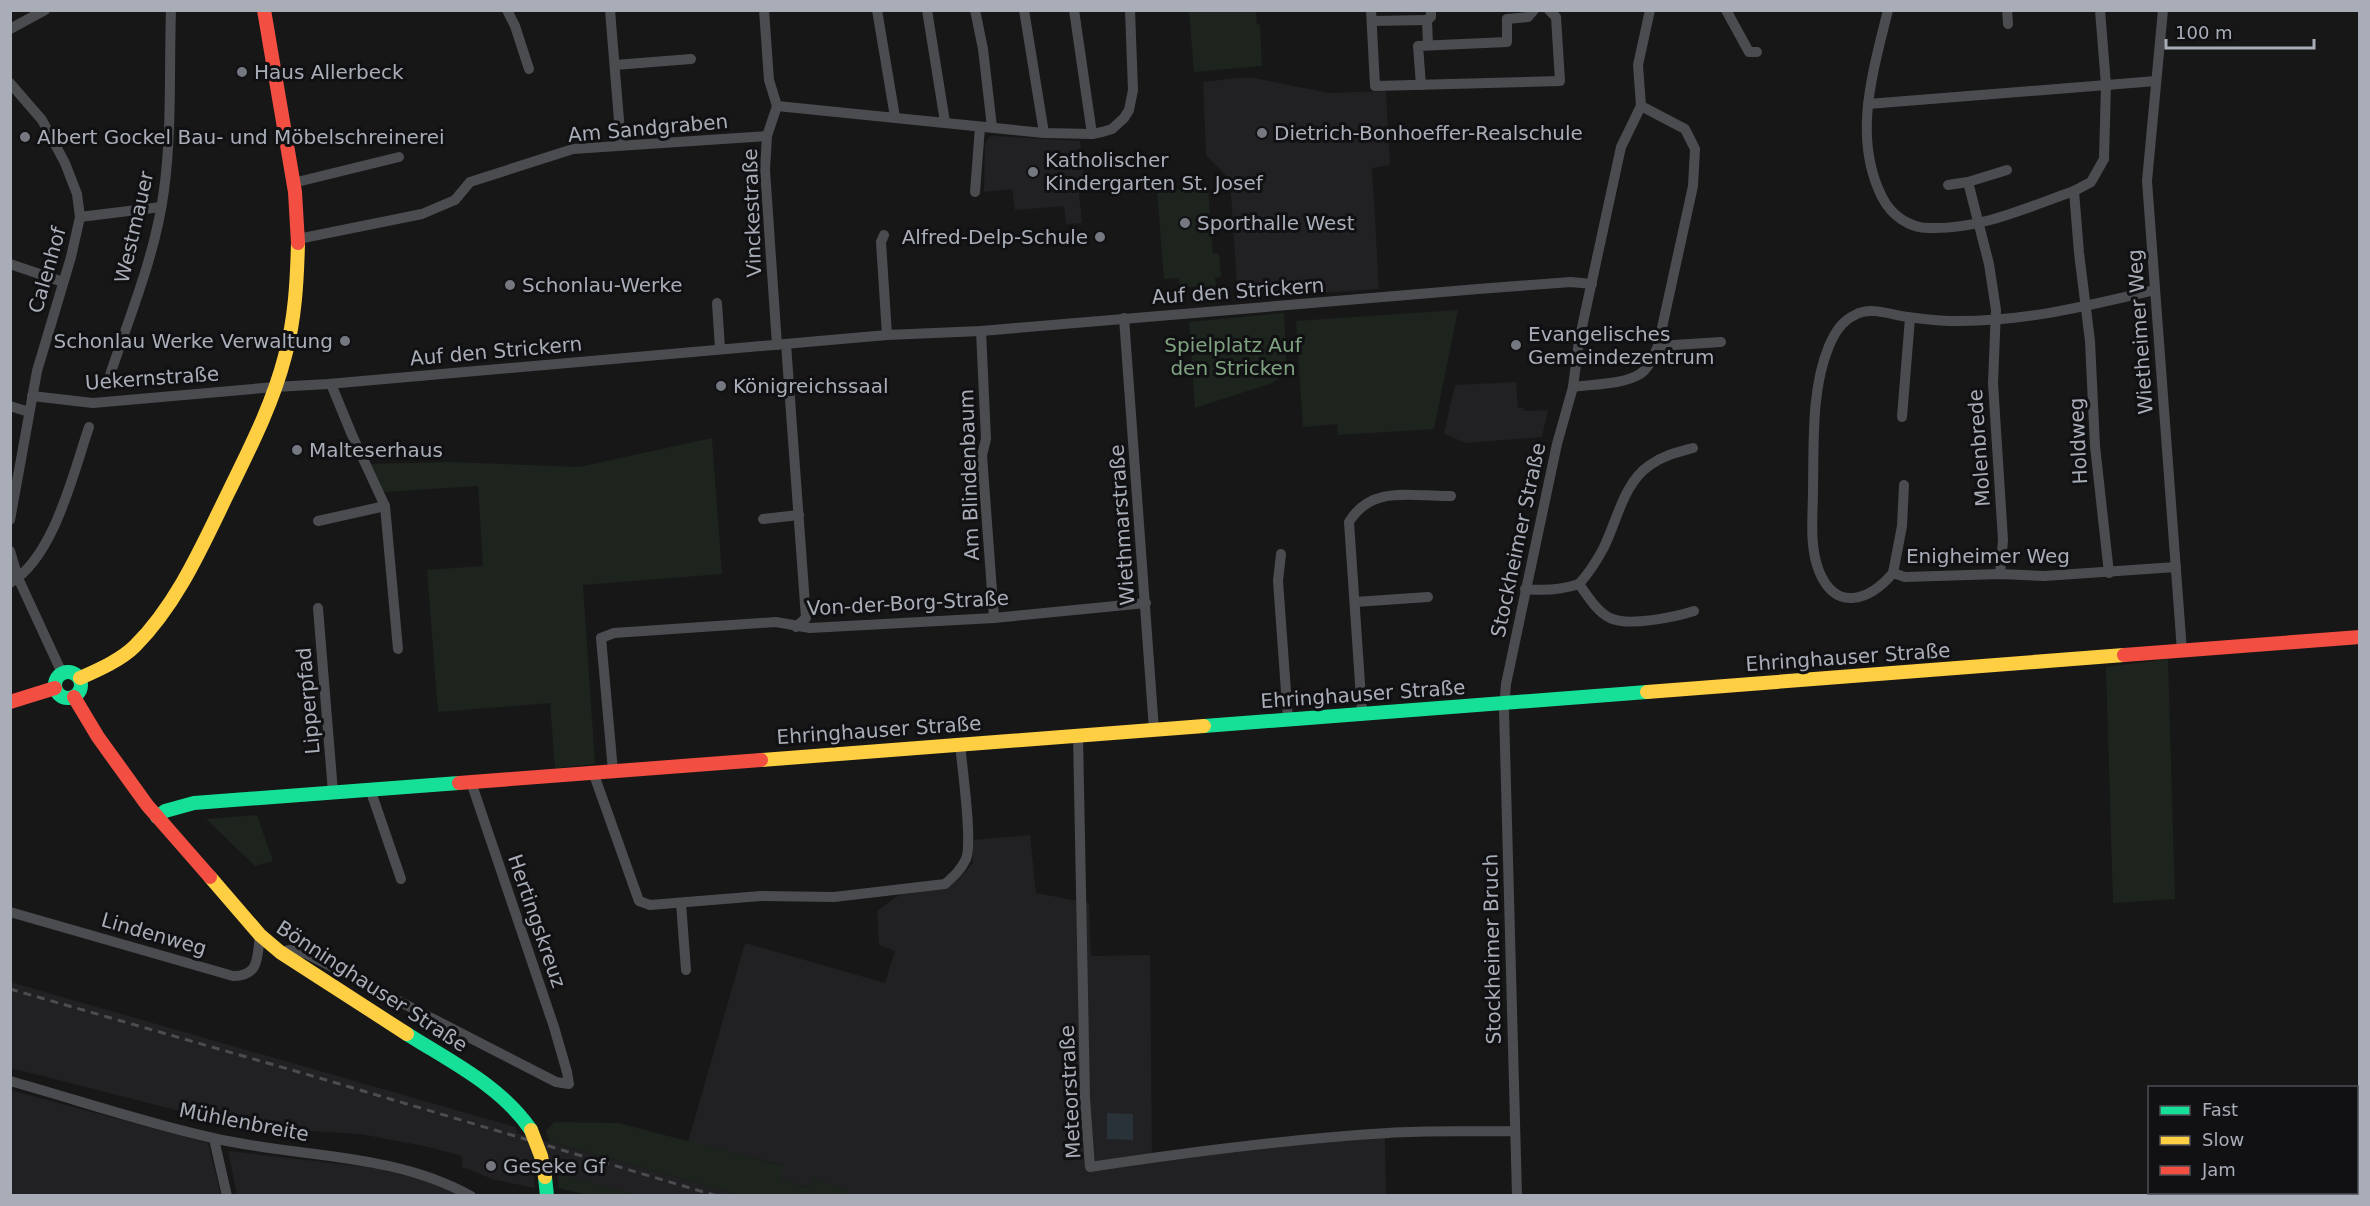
<svg xmlns="http://www.w3.org/2000/svg" width="2370" height="1206" viewBox="0 0 2370 1206" font-family="'DejaVu Sans',sans-serif">
<rect width="100%" height="100%" fill="#171717"/>
<!-- built -->
<g fill="#212123">
<path d="M1237,78H1254L1329,93L1386,91L1390,165L1372,168L1379,289L1238,299L1230,180L1206,155L1203,82Z"/>
<path d="M993,136L1080,141L1084,181L1078,182L1082,223L1066,224L1064,206L1015,210L1012,189L984,192L985,144L989,137Z"/>
<path d="M1516,382L1518,408L1523,407L1524,411L1548,410L1542,437L1465,443L1444,433L1455,385Z"/>
<path d="M1030,835L1036,893L1089,903L1091,956L1150,955L1152,1159L1385,1137L1386,1195H849L850,1191L814,1179L811,1188L779,1180L783,1165L688,1142L745,943L885,983L895,951L879,945L877,911L902,893L942,888L957,881L973,863L972,840Z"/>
<path d="M10,982L508,1125L516,1127L517,1133L740,1195H637L533,1169L535,1188L495,1180L462,1167V1156L424,1146L360,1134L242,1127L11,1068Z"/>
<path d="M10,1090L208,1143L221,1195H11Z"/>
<path d="M228,1151L375,1168L427,1181L461,1195H237Z"/>
</g>
<!-- green -->
<g fill="#1d241e">
<path d="M1189,11H1256L1257,24L1260,25L1262,66L1194,72Z"/>
<path d="M1208,187L1213,254H1219L1221,277L1215,278L1216,290L1200,291L1199,286L1180,288L1179,278L1164,279L1157,191Z"/>
<path d="M1458,310L1434,429L1338,435L1337,424L1303,427L1296,321Z"/>
<path d="M1284,313L1286,362L1283,376L1272,383L1195,408L1189,322Z"/>
<path d="M712,438L722,574L583,585L595,764L555,768L550,703L438,712L427,570L483,566L478,486L384,492L371,464L450,462L579,467Z"/>
<path d="M2168,659L2175,899L2113,903L2106,667Z"/>
<path d="M257,815L273,861L255,866L206,819Z"/>
<path d="M554,1122L618,1123L784,1166L780,1180L810,1188L814,1179L850,1190L849,1196L740,1195L550,1142L546,1131Z"/>
<path d="M557,1174L637,1195H587L559,1188Z"/>
</g>
<!-- water -->
<path fill="#2a3239" d="M1107,1113L1133,1114V1140L1107,1139Z"/>
<g fill="none" stroke-linecap="round" stroke-linejoin="round">
<!-- street -->
<g stroke="#4b4c50" stroke-width="10">
<path d="M507,10L515,26L529,69"/>
<path d="M610,10L621,145"/>
<path d="M764,10L769,80L777,106L767,136L765,170L777,345"/>
<path d="M877,10L895,117"/>
<path d="M927,10L945,122"/>
<path d="M975,10L983,49L992,127"/>
<path d="M1024,10L1044,133"/>
<path d="M1074,10L1092,134"/>
<path d="M1371,10L1375,86L1560,81L1556,17L1549,10"/>
<path d="M1726,10L1749,52H1757"/>
<path d="M1888,10C1873,72 1852,137 1882,197C1891,215 1909,228 1929,228C1979,230 2028,207 2074,191L2079,253L2090,341L2095,446L2109,573"/>
<path d="M2007,10L2008,24"/>
<path d="M2163,10L2147,181L2182,651"/>
<path d="M1372,21L1427,20"/>
<path d="M10,29L45,10"/>
<path d="M1428,45L1427,20L1431,17V10"/>
<path d="M615,65L691,59"/>
<path d="M10,83L42,120L65,163L77,194L80,217L71,257L37,371L10,520"/>
<path d="M1421,85L1418,46L1507,42V19L1528,17L1534,10"/>
<path d="M1868,104L2156,81"/>
<path d="M777,106L1044,133L1092,134L1102,132L1112,129L1124,118L1129,110L1133,90L1130,10"/>
<path d="M1968,182L1989,264L1996,310L1993,383L2003,540L2000,574"/>
<path d="M293,183L399,157"/>
<path d="M1948,185L1968,182L2007,170"/>
<path d="M2074,191L2091,182L2104,159L2106,85L2100,10"/>
<path d="M975,192L980,127"/>
<path d="M80,217L161,207"/>
<path d="M884,235L881,242L887,335"/>
<path d="M298,239L422,214L455,200L470,182L573,149L767,136"/>
<path d="M10,264L63,282"/>
<path d="M2155,290C2088,306 2023,322 1953,321C1939,321 1923,319 1908,317C1891,315 1871,306 1855,315C1842,321 1835,332 1829,346C1811,389 1814,443 1813,490C1813,516 1809,546 1819,571C1836,613 1870,600 1893,573L1905,577L2000,574L2044,576L2176,567"/>
<path d="M717,303L720,349"/>
<path d="M1124,318L1154,730"/>
<path d="M981,331L986,439L982,455L994,618"/>
<path d="M786,344L806,618L796,627"/>
<path d="M1658,346L1721,342"/>
<path d="M110,375C130,315 156,253 164,190C172,131 169,70 171,10"/>
<path d="M331,384L352,435L385,506L398,649"/>
<path d="M1573,387C1593,384 1622,385 1640,374C1649,368 1654,355 1658,346L1693,186L1695,149L1685,129L1641,106"/>
<path d="M32,396L93,403L275,387L328,384L887,335L981,331L1478,289L1571,282L1592,284"/>
<path d="M10,406L29,412"/>
<path d="M1902,417L1910,318"/>
<path d="M763,519L799,515"/>
<path d="M318,521L385,506"/>
<path d="M10,551L18,578L62,673"/>
<path d="M1281,554L1278,581L1288,719"/>
<path d="M1893,573L1902,526L1904,485"/>
<path d="M10,583C54,557 73,474 89,427"/>
<path d="M1579,584C1589,573 1596,562 1603,549C1617,522 1623,483 1650,465C1664,455 1678,452 1693,448"/>
<path d="M1525,589C1544,591 1561,590 1579,584C1587,595 1597,612 1610,618C1628,627 1675,617 1694,611"/>
<path d="M1355,602L1428,597"/>
<path d="M318,608L333,792"/>
<path d="M1362,713L1349,522C1372,484 1413,497 1451,496"/>
<path d="M1078,735L1085,1098L1090,1167C1189,1152 1288,1139 1388,1133C1430,1130 1473,1132 1515,1131"/>
<path d="M613,771L601,638L614,633L776,622L810,628L994,618L1146,603"/>
<path d="M593,772L639,901L650,905L761,896L834,897L945,884C953,877 961,870 966,859C973,842 962,767 960,744"/>
<path d="M370,789L401,879"/>
<path d="M681,903L686,970"/>
<path d="M10,912L233,976C260,976 257,957 260,935"/>
<path d="M280,952L293,949L307,954L556,1082L569,1084L567,1072L554,1027L471,782"/>
<path d="M10,1081C78,1100 145,1123 213,1138C299,1158 392,1152 471,1196"/>
<path d="M214,1139L227,1196"/>
<path d="M1517,1196L1504,710L1506,684L1557,444L1573,387L1579,341L1621,147L1641,106L1638,65L1650,10"/>
</g>
<!-- fast -->
<g stroke="#16e098" stroke-width="14">
<circle cx="68" cy="685" r="13"/>
<path d="M1204,726L1647,692"/>
<path d="M157,817L165,811L194,803L459,783"/>
<path d="M407,1034C451,1062 501,1086 531,1130"/>
<path d="M545,1177L547,1196"/>
</g>
<!-- slow -->
<g stroke="#ffcf43" stroke-width="14">
<path d="M80,678C98,670 121,660 135,646C178,603 203,544 229,491C250,448 273,403 285,356C295,319 297,282 298,243"/>
<path d="M1647,692L2124,655"/>
<path d="M761,760L1204,726"/>
<path d="M210,877L260,935L280,952L407,1034"/>
</g>
<!-- jam -->
<g stroke="#f24e42" stroke-width="14">
<path d="M264,10L295,192L298,243"/>
<path d="M2124,655L2360,637"/>
<path d="M74,697L98,737L147,805L210,877"/>
<path d="M10,702L55,688"/>
<path d="M459,783L761,760"/>
</g>
<!-- rail -->
<path stroke="#4b4c4f" stroke-width="3" stroke-dasharray="8 6" stroke-linecap="butt" d="M10,989L316,1077L717,1196"/>
<!-- slow-bridge -->
<path stroke="#ffcf43" stroke-width="14" d="M531,1130L541,1156L545,1177"/>
</g>
<!-- markers -->
<g fill="#757880" stroke="#111113" stroke-width="2">
<circle cx="242" cy="72" r="6"/>
<circle cx="1262" cy="133" r="6"/>
<circle cx="25" cy="137" r="6"/>
<circle cx="1033" cy="172" r="6"/>
<circle cx="1185" cy="223" r="6"/>
<circle cx="1100" cy="237" r="6"/>
<circle cx="510" cy="285" r="6"/>
<circle cx="345" cy="341" r="6"/>
<circle cx="1516" cy="345" r="6"/>
<circle cx="721" cy="386" r="6"/>
<circle cx="297" cy="450" r="6"/>
<circle cx="491" cy="1166" r="6"/>
</g>
<g text-anchor="middle" stroke-width="6" stroke-linejoin="round" paint-order="stroke">
<!-- poi labels -->
<g font-size="20" fill="#a8adb8" stroke="#111113" text-anchor="start">
<text x="254" y="79">Haus Allerbeck</text>
<text x="1274" y="140">Dietrich-Bonhoeffer-Realschule</text>
<text x="37" y="144">Albert Gockel Bau- und Möbelschreinerei</text>
<text x="1045" y="167">Katholischer<tspan x="1045" dy="23">Kindergarten St. Josef</tspan></text>
<text x="1197" y="230">Sporthalle West</text>
<text x="1088" y="244" text-anchor="end">Alfred-Delp-Schule</text>
<text x="522" y="292">Schonlau-Werke</text>
<text x="1528" y="341">Evangelisches<tspan x="1528" dy="23">Gemeindezentrum</tspan></text>
<text x="333" y="348" text-anchor="end">Schonlau Werke Verwaltung</text>
<text x="733" y="393">Königreichssaal</text>
<text x="309" y="457">Malteserhaus</text>
<text x="503" y="1173">Geseke Gf</text>
</g>
<!-- street labels -->
<g font-size="20" fill="#a8adb8" stroke="#111113">
<text transform="translate(648 128) rotate(-5)" y="7">Am Sandgraben</text>
<text transform="translate(752 213) rotate(-92)" y="7">Vinckestraße</text>
<text transform="translate(134 227) rotate(-77)" y="7">Westmauer</text>
<text transform="translate(47 270) rotate(-74)" y="7">Calenhof</text>
<text transform="translate(1238 291) rotate(-4)" y="7">Auf den Strickern</text>
<text transform="translate(2140 332) rotate(-94)" y="7">Wietheimer Weg</text>
<text transform="translate(496 351) rotate(-5)" y="7">Auf den Strickern</text>
<text transform="translate(152 378) rotate(-4)" y="7">Uekernstraße</text>
<text transform="translate(2078 441) rotate(-93)" y="7">Holdweg</text>
<text transform="translate(1979 448) rotate(-94)" y="7">Molenbrede</text>
<text transform="translate(969 475) rotate(-92)" y="7">Am Blindenbaum</text>
<text transform="translate(1122 525) rotate(-94)" y="7">Wiethmarstraße</text>
<text transform="translate(1518 540) rotate(-78)" y="7">Stockheimer Straße</text>
<text x="1988" y="563">Enigheimer Weg</text>
<text transform="translate(908 603) rotate(-3)" y="7">Von-der-Borg-Straße</text>
<text transform="translate(1848 657) rotate(-4)" y="7">Ehringhauser Straße</text>
<text transform="translate(1363 694) rotate(-4)" y="7">Ehringhauser Straße</text>
<text transform="translate(308 701) rotate(-95)" y="7">Lipperpfad</text>
<text transform="translate(879 730) rotate(-4)" y="7">Ehringhauser Straße</text>
<text transform="translate(537 921) rotate(71)" y="7">Hertingskreuz</text>
<text transform="translate(154 934) rotate(16)" y="7">Lindenweg</text>
<text transform="translate(1492 949) rotate(-91)" y="7">Stockheimer Bruch</text>
<text transform="translate(372 986) rotate(33)" y="7">Bönninghauser Straße</text>
<text transform="translate(1070 1092) rotate(-93)" y="7">Meteorstraße</text>
<text transform="translate(244 1122) rotate(11)" y="7">Mühlenbreite</text>
</g>
<!-- park labels -->
<g font-size="20" fill="#7fa381" stroke="#111113">
<text x="1233" y="352">Spielplatz Auf<tspan x="1233" dy="23">den Stricken</tspan></text>
</g>
</g>
<!-- border -->
<rect width="2370" height="1206" fill="none" stroke="#a8adb8" stroke-width="24"/>
<!-- legend -->
<rect x="2148" y="1086" width="210" height="108" fill="#111113" stroke="#4d4f55" stroke-width="1.5"/>
<rect x="2160" y="1106" width="30" height="9" fill="#16e098" stroke="#4d4f55" stroke-width="1.5"/>
<text x="2202" y="1116" font-size="18" fill="#a8adb8">Fast</text>
<rect x="2160" y="1136" width="30" height="9" fill="#ffcf43" stroke="#4d4f55" stroke-width="1.5"/>
<text x="2202" y="1146" font-size="18" fill="#a8adb8">Slow</text>
<rect x="2160" y="1166" width="30" height="9" fill="#f24e42" stroke="#4d4f55" stroke-width="1.5"/>
<text x="2202" y="1176" font-size="18" fill="#a8adb8">Jam</text>
<!-- scale -->
<path d="M2166 39v9h148v-9" fill="none" stroke="#a8adb8" stroke-width="3"/>
<text x="2175" y="39" font-size="18" fill="#a8adb8" stroke="#111113" stroke-width="4.5" paint-order="stroke">100 m</text>
</svg>
